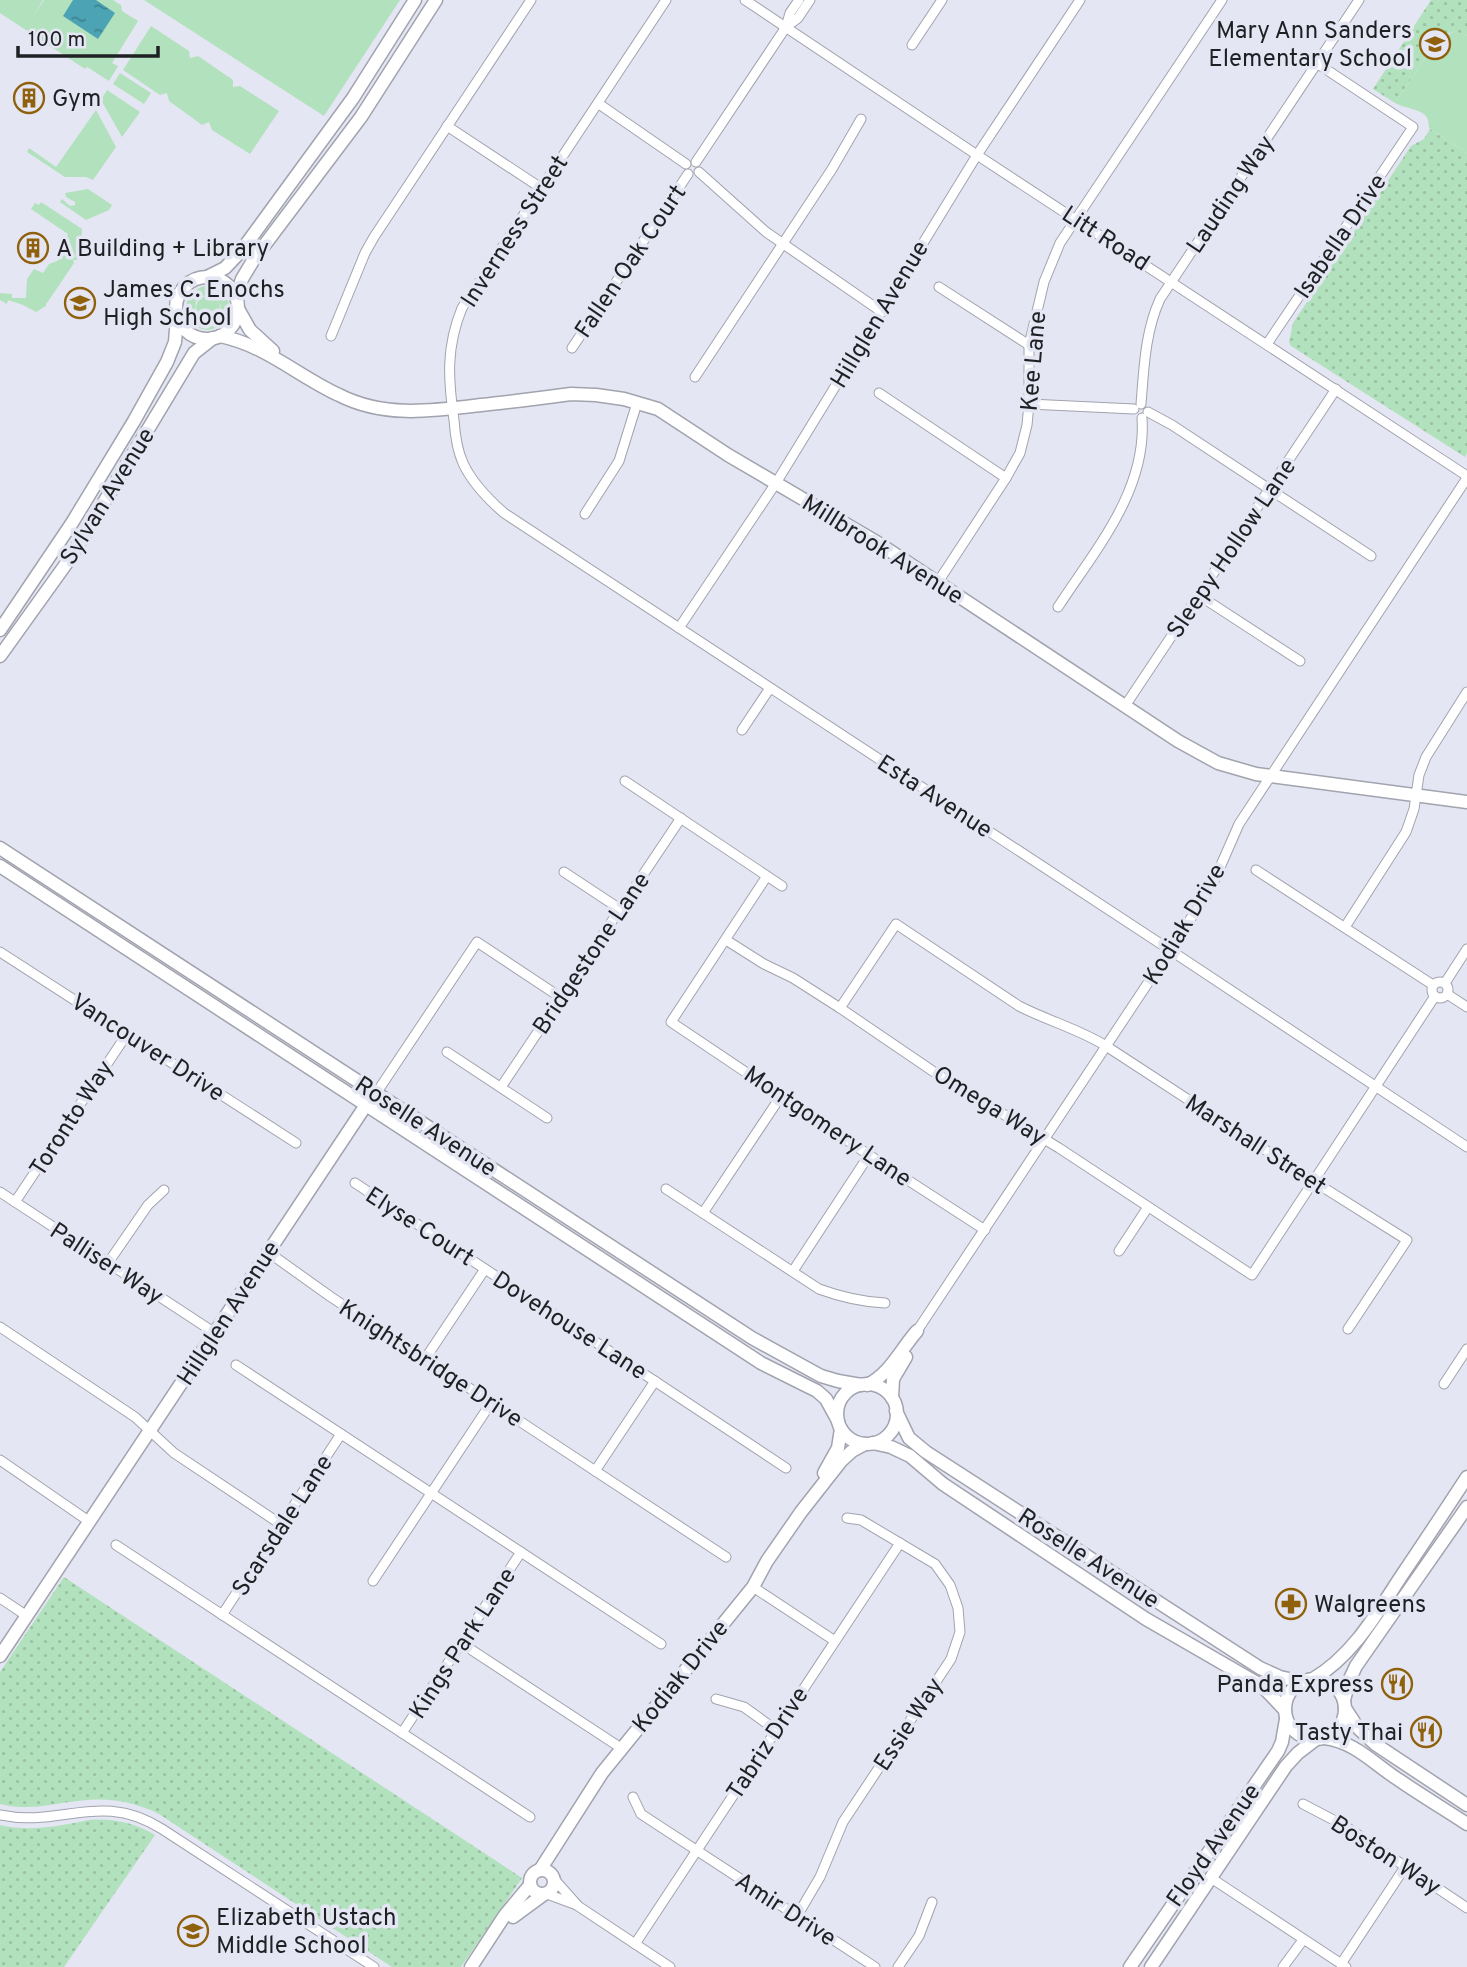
<svg xmlns="http://www.w3.org/2000/svg" width="1467" height="1967" viewBox="0 0 1467 1967" font-family="Overpass,sans-serif">
<defs>
<pattern id="park-dots" width="8" height="8" patternUnits="userSpaceOnUse" patternTransform="scale(1.75)"><rect width="8" height="8" fill="#b2e1bd"/><path d="M2 2h.1M6 6h.1" fill="none" stroke="#99c1a2" stroke-width="1.8" stroke-linecap="round"/></pattern>
<pattern id="water-ripples" width="26" height="14" patternUnits="userSpaceOnUse" patternTransform="scale(1.75)"><rect width="26" height="14" fill="#4ba3b3"/><path d="M2 4q2-2 4 0t4 0M15 11q2-2 4 0t4 0" fill="none" stroke="#3e8491"/></pattern>
</defs>
<rect width="100%" height="100%" fill="#e5e6f3"/>
<!-- grass -->
<g fill="#b2e1bd" fill-rule="evenodd">
<path d="M0,0H43L32,18L44,0H113L121,5L122,11L138,21L112,63L118,66L109,81L87,67L85,69L0,13Z"/>
<path d="M144,0H400L324,116Z"/>
<path d="M151,26L189,51L190,58L198,56L233,80V87L240,86L279,111L250,154L212,130L209,122L202,125L169,101L167,93L160,95L123,70Z"/>
<path d="M1456,31L1466,36L1467,34V153L1429,128C1430,107 1409,111 1395,103L1438,39Z"/>
<path d="M120,73L151,93L144,104L113,84Z"/>
<path d="M107,90L140,112L122,137L101,100Z"/>
<path d="M96,110L116,147L93,180L86,177H65L27,152L29,148L56,167Z"/>
<path d="M88,189L112,205L109,210L86,220L60,202L62,199L70,206L75,205V202L66,197L65,193Z"/>
<path d="M41,202L82,229L81,253L77,260H73L74,263L47,303H46V306L36,312L23,305L8,300L7,304L0,300V293L12,294V298H26L27,279L34,269L43,273L49,264L57,261L62,255L60,247L68,234L31,209L35,203L39,205Z"/>
<path d="M204,286C218,286 231,295 229,310C228,316 225,321 221,324C196,346 167,299 204,286ZM205,295L215,297L221,306L217,317L210,321L201,319L195,311L196,301Z"/>
<circle cx="208" cy="308" r="12"/>
</g>
<!-- park -->
<g fill="url(#park-dots)">
<path d="M1431,0H1467V34L1466,36L1456,31L1444,35L1440,41L1437,40L1395,103L1373,89Z"/>
<path d="M1430,129L1467,153V453L1465,457L1291,346L1289,342L1293,323L1411,146L1424,139Z"/>
<path d="M64,1577L522,1878L461,1967H392L159,1814C136,1803 114,1798 88,1800C58,1802 30,1812 0,1804V1672Z"/>
<path d="M89,1820C113,1818 135,1823 155,1835L64,1967H0V1825C30,1832 60,1826 89,1820Z"/>
</g>
<!-- water -->
<path fill="url(#water-ripples)" d="M73,0H96L115,13L98,39L63,16Z"/>
<g fill="none" stroke-linecap="round" stroke-linejoin="round">
<!-- street casing -->
<g stroke="#a1a3ae" stroke-width="11">
<g id="street">
<path d="M666,0L462,308C446,347 448,379 454,420C455,434 457,450 463,463C472,483 488,499 504,513L1170,950L1467,1147"/>
<path d="M745,0L977,155L1467,476"/>
<path d="M787,26L798,18L810,0"/>
<path d="M912,45L942,0"/>
<path d="M599,104L686,164"/>
<path d="M447,126L541,188"/>
<path d="M696,162L786,27L790,13L799,0"/>
<path d="M699,172L766,232L882,312"/>
<path d="M939,287L1029,345"/>
<path d="M331,336L365,253L374,237L531,0"/>
<path d="M1267,344L1413,127L1318,64"/>
<path d="M572,348L688,174"/>
<path d="M695,377L832,169L861,119"/>
<path d="M879,393L1006,478"/>
<path d="M1029,404L1134,409"/>
<path d="M1141,404C1144,368 1145,332 1160,299L1359,0"/>
<path d="M1148,412L1172,425L1371,556"/>
<path d="M585,514L619,461L637,403"/>
<path d="M938,582L1006,478L1020,453L1027,425L1029,404V345L1044,282L1060,243L1222,0"/>
<path d="M1200,596L1300,661"/>
<path d="M1058,607C1095,550 1147,491 1142,418"/>
<path d="M679,628L776,483L977,155L1080,0"/>
<path d="M1125,706L1336,389"/>
<path d="M742,730L770,688"/>
<path d="M625,781L767,876"/>
<path d="M1256,870L1433,985"/>
<path d="M564,872L620,909"/>
<path d="M782,886L767,876L671,1022L869,1155L985,1230"/>
<path d="M1345,927L1406,832L1414,809L1419,775L1426,757L1467,692"/>
<path d="M726,940L764,964L793,978L840,1008L937,1074L1059,1148L1252,1275L1435,996"/>
<path d="M0,952L296,1143"/>
<circle cx="1440" cy="990" r="8"/>
<path d="M1445,983L1467,949"/>
<path d="M1447,994L1467,1007"/>
<path d="M840,1008L896,924L1019,1006C1048,1021 1079,1029 1106,1046L1313,1181L1407,1240L1348,1329"/>
<path d="M447,1052L547,1118"/>
<path d="M501,1087L681,818"/>
<path d="M377,1092L477,942L560,997"/>
<path d="M355,1183L786,1468"/>
<path d="M666,1189L819,1289C841,1297 861,1302 885,1303"/>
<path d="M0,1192L215,1333"/>
<path d="M15,1202L127,1034"/>
<path d="M703,1213L781,1096"/>
<path d="M1119,1251L1148,1207"/>
<path d="M268,1252L331,1297L726,1557"/>
<path d="M108,1263L148,1205L164,1190"/>
<path d="M793,1271L869,1155"/>
<path d="M0,1327L135,1417L174,1453L282,1525"/>
<path d="M917,1331L1207,894L1214,881L1239,824L1467,478"/>
<path d="M425,1359L485,1269"/>
<path d="M236,1365L661,1644"/>
<path d="M1444,1384L1467,1349"/>
<path d="M0,1460L90,1522"/>
<path d="M595,1471L655,1381"/>
<path d="M116,1545L530,1817"/>
<path d="M373,1581L491,1403"/>
<path d="M753,1587L835,1641"/>
<path d="M0,1598L27,1616"/>
<path d="M222,1615L341,1434"/>
<path d="M461,1643L621,1748"/>
<path d="M716,1699L744,1707L776,1730"/>
<path d="M402,1733L521,1552"/>
<path d="M633,1797L641,1814L875,1967"/>
<path d="M1303,1804L1345,1826L1467,1908"/>
<path d="M0,1815C62,1828 100,1790 162,1829L374,1967"/>
<path d="M1211,1878L1346,1967"/>
<path d="M555,1880L578,1906L670,1967"/>
<path d="M547,1894L577,1905"/>
<path d="M797,1916L820,1877L843,1822L951,1659L960,1632L958,1608L950,1585L935,1564L861,1520L847,1518"/>
<path d="M635,1944L900,1543"/>
<path d="M1341,1964L1405,1867"/>
<path d="M898,1967L919,1936L932,1902"/>
<path d="M1283,1967L1303,1940"/>
</g>
</g>
<!-- secondary casing -->
<g stroke="#a1a3ae" stroke-width="15">
<g id="secondary">
<path d="M207,277L225,268L242,250L353,98L415,0"/>
<circle cx="207" cy="308" r="31"/>
<path d="M236,297L242,279L254,259L361,117L436,0"/>
<path d="M237,307L250,330L273,351"/>
<path d="M220,336C265,345 298,376 339,395C384,418 432,411 481,405C511,402 541,398 571,394L596,395L624,399L658,409L728,455L878,543L1178,741L1218,763L1256,774L1467,802"/>
<path d="M0,630L72,523L134,421L167,362L175,342L177,317"/>
<path d="M0,656L71,557L194,353L213,338"/>
<path d="M0,848L752,1338L821,1376L838,1381L861,1385"/>
<path d="M0,866L761,1363L817,1391L826,1399L838,1421"/>
<circle cx="867" cy="1414" r="30"/>
<path d="M867,1385C890,1374 901,1349 917,1331"/>
<path d="M892,1398L893,1379L906,1357"/>
<path d="M896,1411L909,1438L926,1452L1260,1668L1280,1677L1302,1682"/>
<path d="M873,1443L891,1447L910,1456L943,1484L1146,1619L1262,1686L1285,1710"/>
<path d="M824,1473L838,1448L841,1429"/>
<path d="M0,1656L366,1105L372,1102"/>
<circle cx="1315" cy="1709" r="30"/>
<path d="M1313,1679C1354,1655 1378,1611 1404,1572C1425,1541 1446,1509 1467,1477"/>
<path d="M1344,1700L1349,1681L1356,1666L1467,1507"/>
<path d="M1345,1708L1358,1728L1375,1744L1467,1805"/>
<path d="M1324,1738C1354,1741 1374,1764 1399,1780C1421,1795 1444,1809 1467,1824"/>
<circle cx="542" cy="1882" r="12"/>
<path d="M540,1870L602,1773L753,1587L767,1561L801,1512L841,1461L852,1451L865,1444"/>
<path d="M513,1917L543,1895"/>
<path d="M471,1967L505,1915L530,1885"/>
<path d="M1130,1967L1278,1751L1282,1742L1286,1719"/>
<path d="M1151,1967L1286,1766L1298,1753L1315,1740"/>
</g>
</g>
<!-- street -->
<use href="#street" stroke="#fff" stroke-width="9"/>
<!-- secondary -->
<use href="#secondary" stroke="#fff" stroke-width="12"/>
</g>
<!-- icons -->
<defs>
<g id="school-ring" transform="scale(1.575)"><circle r="9.5" fill="#e5e6f3" stroke="#90610d" stroke-width="1.5"/><path d="M0-5L7-2L0 1L-7-2ZM-4 1L0 2.5L4 1V4Q0 6-4 4Z" fill="#90610d"/></g>
<g id="building-ring" transform="scale(1.575)"><circle r="9.5" fill="#e5e6f3" stroke="#90610d" stroke-width="1.5"/><path d="M-4-6H4V6H1V3H-1V6H-4ZM-2.5-4.3h1.7v1.8h-1.7ZM.8-4.3h1.7v1.8H.8ZM-2.5-1h1.7V.8h-1.7ZM.8-1h1.7V.8H.8Z" fill="#90610d"/></g>
<g id="pharmacy-ring" transform="scale(1.575)"><circle r="9.5" fill="#e5e6f3" stroke="#90610d" stroke-width="1.5"/><path d="M-2-6h4v4h4v4h-4v4h-4v-4h-4v-4h4Z" fill="#90610d"/></g>
<g id="restaurant-ring" transform="scale(1.575)"><circle r="9.5" fill="#e5e6f3" stroke="#90610d" stroke-width="1.5"/><path d="M-5-6h1v4h1v-4h1v4h1v-4h1v5L-1.5 .5V6h-2V.5L-5-1ZM5-6V6H3V1.5H1.5Q1.5-4 5-6Z" fill="#90610d"/></g>
</defs>
<g fill-rule="evenodd">
<use href="#school-ring" x="1435" y="44"/>
<use href="#building-ring" x="29" y="98"/>
<use href="#building-ring" x="33" y="248"/>
<use href="#school-ring" x="80" y="303"/>
<use href="#pharmacy-ring" x="1291" y="1604"/>
<use href="#restaurant-ring" x="1397" y="1684"/>
<use href="#restaurant-ring" x="1426" y="1732"/>
<use href="#school-ring" x="193" y="1931"/>
</g>
<g text-anchor="middle" stroke-width="7" stroke-linejoin="round" paint-order="stroke">
<!-- poi labels -->
<g font-size="24" fill="#1f2024" stroke="#e5e6f3" text-anchor="start">
<text x="1412" y="38" text-anchor="end">Mary Ann Sanders<tspan x="1412" dy="28">Elementary School</tspan></text>
<text x="52" y="106">Gym</text>
<text x="56" y="256">A Building + Library</text>
<text x="103" y="297">James C. Enochs<tspan x="103" dy="28">High School</tspan></text>
<text x="1314" y="1612">Walgreens</text>
<text x="1374" y="1692" text-anchor="end">Panda Express</text>
<text x="1403" y="1740" text-anchor="end">Tasty Thai</text>
<text x="216" y="1925">Elizabeth Ustach<tspan x="216" dy="28">Middle School</tspan></text>
</g>
<!-- street labels -->
<g font-size="24" fill="#1f2024" stroke="#e5e6f3">
<text transform="translate(1230 194) rotate(-56)" y="8">Lauding Way</text>
<text transform="translate(514 231) rotate(-57)" y="8">Inverness Street</text>
<text transform="translate(1340 236) rotate(-56)" y="8">Isabella Drive</text>
<text transform="translate(1106 238) rotate(33)" y="8">Litt Road</text>
<text transform="translate(630 261) rotate(-56)" y="8">Fallen Oak Court</text>
<text transform="translate(879 314) rotate(-59)" y="8">Hillglen Avenue</text>
<text transform="translate(1033 361) rotate(-85)" y="8">Kee Lane</text>
<text transform="translate(107 496) rotate(-58)" y="8">Sylvan Avenue</text>
<text transform="translate(1231 548) rotate(-56)" y="8">Sleepy Hollow Lane</text>
<text transform="translate(883 549) rotate(32)" y="8">Millbrook Avenue</text>
<text transform="translate(935 796) rotate(33)" y="8">Esta Avenue</text>
<text transform="translate(1184 924) rotate(-59)" y="8">Kodiak Drive</text>
<text transform="translate(591 953) rotate(-56)" y="8">Bridgestone Lane</text>
<text transform="translate(148 1047) rotate(33)" y="8">Vancouver Drive</text>
<text transform="translate(990 1105) rotate(32)" y="8">Omega Way</text>
<text transform="translate(71 1118) rotate(-57)" y="8">Toronto Way</text>
<text transform="translate(426 1126) rotate(33)" y="8">Roselle Avenue</text>
<text transform="translate(828 1126) rotate(34)" y="8">Montgomery Lane</text>
<text transform="translate(1256 1144) rotate(33)" y="8">Marshall Street</text>
<text transform="translate(420 1226) rotate(33)" y="8">Elyse Court</text>
<text transform="translate(107 1263) rotate(33)" y="8">Palliser Way</text>
<text transform="translate(228 1313) rotate(-57)" y="8">Hillglen Avenue</text>
<text transform="translate(570 1325) rotate(33)" y="8">Dovehouse Lane</text>
<text transform="translate(431 1363) rotate(33)" y="8">Knightsbridge Drive</text>
<text transform="translate(282 1525) rotate(-57)" y="8">Scarsdale Lane</text>
<text transform="translate(1089 1558) rotate(33)" y="8">Roselle Avenue</text>
<text transform="translate(462 1643) rotate(-57)" y="8">Kings Park Lane</text>
<text transform="translate(680 1676) rotate(-51)" y="8">Kodiak Drive</text>
<text transform="translate(908 1724) rotate(-57)" y="8">Essie Way</text>
<text transform="translate(767 1743) rotate(-57)" y="8">Tabriz Drive</text>
<text transform="translate(1213 1845) rotate(-55)" y="8">Floyd Avenue</text>
<text transform="translate(1386 1855) rotate(33)" y="8">Boston Way</text>
<text transform="translate(786 1909) rotate(33)" y="8">Amir Drive</text>
</g>
</g>
<!-- scale -->
<path d="M18 46v10h140v-10" fill="none" stroke="#1f2024" stroke-width="3.5"/>
<text x="28" y="46" font-size="21" fill="#1f2024" stroke="#e5e6f3" stroke-width="5" paint-order="stroke">100 m</text>
</svg>
